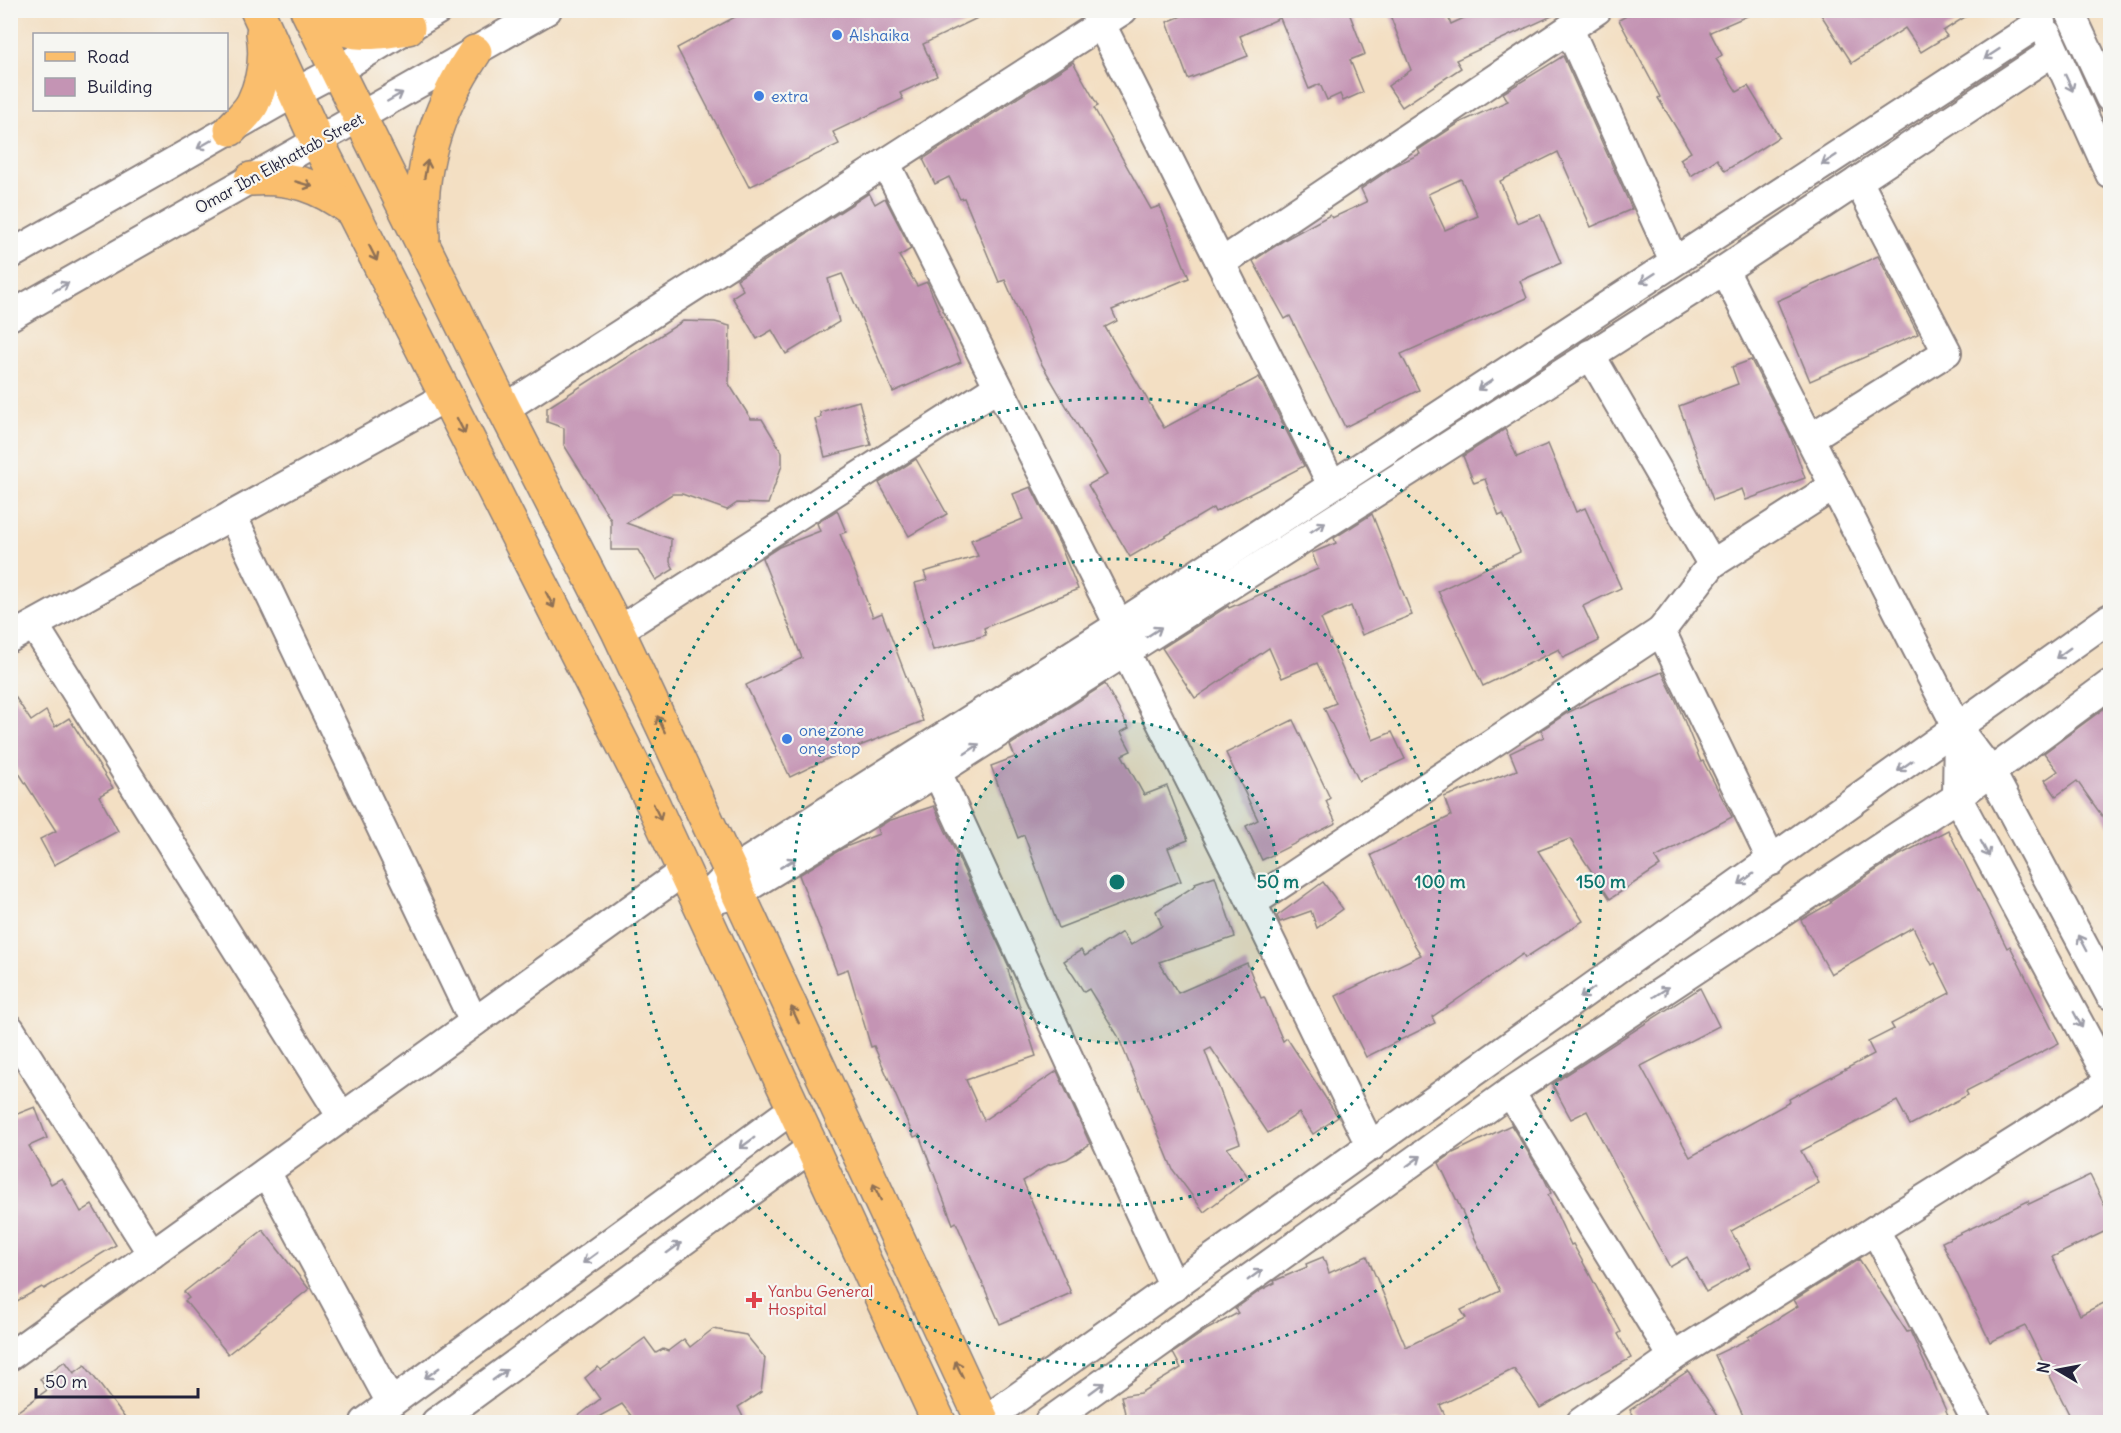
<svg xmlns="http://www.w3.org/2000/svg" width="2121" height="1433" viewBox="0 0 2121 1433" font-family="Delius,sans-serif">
<rect width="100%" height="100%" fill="#f6f6f2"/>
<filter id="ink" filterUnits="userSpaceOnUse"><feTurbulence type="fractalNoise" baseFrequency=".0167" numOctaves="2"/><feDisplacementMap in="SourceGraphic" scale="12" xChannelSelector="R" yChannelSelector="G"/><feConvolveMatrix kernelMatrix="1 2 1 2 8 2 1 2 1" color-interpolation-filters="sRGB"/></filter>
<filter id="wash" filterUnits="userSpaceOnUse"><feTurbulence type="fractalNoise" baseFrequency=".008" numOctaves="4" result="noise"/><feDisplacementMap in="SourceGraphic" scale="24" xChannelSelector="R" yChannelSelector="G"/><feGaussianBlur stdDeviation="1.35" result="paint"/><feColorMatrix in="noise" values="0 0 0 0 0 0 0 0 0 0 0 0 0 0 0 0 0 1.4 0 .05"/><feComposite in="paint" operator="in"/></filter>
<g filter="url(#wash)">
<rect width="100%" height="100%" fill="#f3dfc3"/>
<g id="blocks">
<!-- building -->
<g fill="#c494b4" fill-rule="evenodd">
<path d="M748,10H994L923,44L937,76L900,93L903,99L833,132L839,144L749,187L677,48Z"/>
<path d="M1196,10H1348L1365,54L1350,60L1363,92L1343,101L1340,94L1327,100L1320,84L1309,89L1280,18L1240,36L1248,56L1188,79L1167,22Z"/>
<path d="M1388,10H1445L1451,24L1481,10H1565L1456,60L1461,68L1402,107L1388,86L1411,70Z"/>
<path d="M1637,10H1761L1710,32L1722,55L1716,59L1737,92L1748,86L1779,137L1725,171L1717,159L1691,176L1680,159L1691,152L1658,98L1660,97L1619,20Z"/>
<path d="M1818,10H1976L1943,31L1947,36L1921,52L1905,28L1852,63Z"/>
<path d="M1563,56L1632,209L1591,227L1558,152L1500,181L1517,223L1540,214L1561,263L1520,281L1527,298L1401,354L1419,390L1345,427L1290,316L1285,319L1253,261L1286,239L1330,215L1332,218L1367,202L1361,189L1396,165L1420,154L1418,150L1459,123L1508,101L1503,93ZM1461,179L1478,216L1445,230L1428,194Z"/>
<path d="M1073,62L1098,106L1094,108L1151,209L1160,206L1189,278L1112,310L1117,321L1105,327L1164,428L1259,377L1304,466L1215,512L1213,508L1130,557L1088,485L1107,475L1041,363L1005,280L999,282L964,198L960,199L949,177L935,184L923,159Z"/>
<path d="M869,193L875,204L885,198L887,202L911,249L899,256L917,286L927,282L961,362L893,392L842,274L828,279L839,322L786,354L772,330L757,339L732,297L743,290L737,279Z"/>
<path d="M1878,256L1918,334L1810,381L1777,301Z"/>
<path d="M683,321L715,322L730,326L729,384L751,419H762L782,452V465L768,504L737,503L727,510L682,494H672L626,523L671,539L670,562L674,569L656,580L638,550H611V520L564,445V428L547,422V408Z"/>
<path d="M1751,360L1790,435L1805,478L1746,500L1742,489L1713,500L1679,406L1738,384L1732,367Z"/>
<path d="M859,401L871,445L825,457L815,419L821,417L820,412Z"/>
<path d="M1505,429L1517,457L1548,444L1576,512L1585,508L1621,588L1583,606L1599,641L1563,658L1559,649L1483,686L1438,591L1520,552L1503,514L1499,516L1485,479L1474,483L1463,456Z"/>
<path d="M916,459L947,514L909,536L879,483Z"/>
<path d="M1031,487L1060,545L1078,589L984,628L986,635L933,650L915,583L927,580L924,572L978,556L971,540L1023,519L1013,494Z"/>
<path d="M837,510L846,532L840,534L873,617L882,613L923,721L829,758L790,777L746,685L802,658L762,558L779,547L820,531L817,523Z"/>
<path d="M1372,514L1412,615L1362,635L1351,606L1321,619L1373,740L1392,732L1405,759L1359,781L1324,708L1336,703L1317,663L1282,678L1269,648L1195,698L1162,648L1228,606L1229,608L1318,569L1312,553L1336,543L1334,538Z"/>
<path d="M1662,672L1678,705L1701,762L1703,761L1732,817L1655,858L1660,866L1610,899L1570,839L1538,851L1583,921L1525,958L1523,954L1432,1017L1435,1023L1366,1057L1336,996L1421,955L1414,944L1371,855L1451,816L1444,797L1517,770L1510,753L1544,737L1541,730L1567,713L1596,699Z"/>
<path d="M1105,684L1129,728L1121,732L1131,751L1122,755L1144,795L1167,786L1188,840L1168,848L1181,881L1059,928L1024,835L1018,838L991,766L1015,757L1010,745Z"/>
<path d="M10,689L31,721L46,711L55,727L69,718L113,788L99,796L118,831L54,865L40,839L56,831L10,759Z"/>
<path d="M2110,704V827L2077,781L2056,796L2045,780L2058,771L2044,753Z"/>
<path d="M1293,720L1330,798L1326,801L1336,823L1262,860L1246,826L1258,820L1226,753Z"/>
<path d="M934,806L1010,969L1008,970L1036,1056L966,1080L984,1120L1057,1071L1090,1144L1067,1159L1048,1165L1023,1181L1071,1293L1000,1324L956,1222L953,1224L919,1135L914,1137L874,1046L871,1047L848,969L837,973L799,875L843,848L879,834L877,828L888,821Z"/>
<path d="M1948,830L2007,948L2010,946L2059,1043L1966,1091L1968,1095L1910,1125L1897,1101L1801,1151L1819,1183L1731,1231L1751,1267L1706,1292L1687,1257L1670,1267L1633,1200L1587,1111L1571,1119L1552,1084L1700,988L1719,1026L1641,1066L1690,1157L1790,1102L1789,1099L1874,1054L1868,1042L1894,1029L1891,1024L1950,993L1935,963L1932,965L1913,927L1831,974L1801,920L1831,903L1830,901L1896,857Z"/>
<path d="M1215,876L1235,937L1159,962L1178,993L1247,963L1261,998L1264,997L1283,1041L1287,1038L1338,1117L1313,1134L1299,1113L1268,1133L1211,1048L1205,1051L1240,1143L1227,1148L1249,1178L1204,1212L1173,1170L1118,1036L1089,989L1084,992L1064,961L1081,950L1085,956L1122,932L1131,945L1162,926L1156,911L1196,885L1195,883Z"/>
<path d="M1323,882L1343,909L1317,928L1311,911L1280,922L1277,916Z"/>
<path d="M35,1107L47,1138L29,1146L51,1184L62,1178L81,1212L92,1205L116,1245L44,1289L42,1287L10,1305L11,1114L12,1116Z"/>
<path d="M1511,1125L1544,1178L1551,1193L1548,1195L1571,1245L1573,1244L1621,1332L1618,1334L1631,1358L1540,1408L1514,1369L1440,1405L1448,1422H1127L1121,1396L1140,1393L1181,1368L1173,1353L1208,1329L1238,1313L1235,1309L1261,1290L1275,1283L1274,1281L1307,1267L1306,1264L1323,1257L1329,1273L1367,1256L1406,1347L1466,1318L1461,1310L1500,1291L1439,1163L1453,1153Z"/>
<path d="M2090,1175L2110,1217V1229L2052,1257L2080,1315L2110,1300V1422H2073L2025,1326L1990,1342L1942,1242L2028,1201L2029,1204Z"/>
<path d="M263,1230L309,1289L228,1354L185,1301L189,1298L184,1292Z"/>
<path d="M1859,1259L1907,1332L1910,1331L1948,1415L1931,1422H1746L1715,1355L1749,1339L1748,1337L1798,1306L1794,1300Z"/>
<path d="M713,1329L746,1335L765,1358L761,1392L738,1407L743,1417L733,1422H636L622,1404L589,1422H573L572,1421L600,1399L585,1378L598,1367L601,1370L645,1338L656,1353L663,1349L668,1351L684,1339L690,1347Z"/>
<path d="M65,1361L74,1373L85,1365L128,1422H10V1417L47,1390L40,1379Z"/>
<path d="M1688,1371L1722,1422H1638L1630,1410Z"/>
</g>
</g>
</g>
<g filter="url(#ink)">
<use href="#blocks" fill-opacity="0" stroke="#8a807f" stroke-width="1.5"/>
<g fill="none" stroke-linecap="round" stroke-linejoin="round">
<!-- minor casing -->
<g stroke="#8a807f" stroke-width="32">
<g id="minor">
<path d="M1094,10L1332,485"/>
<path d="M2069,10L2110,98"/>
<path d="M1569,29L1674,261"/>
<path d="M2047,34L2110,174"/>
<path d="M886,164L1119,625"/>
<path d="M10,255L294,93L336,71L438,10"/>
<path d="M1221,263L1597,10"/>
<path d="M1724,270L1958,729L1991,772L2110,995"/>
<path d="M10,316L547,10"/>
<path d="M1590,354L1712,564"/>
<path d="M504,409L1123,10"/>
<path d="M1810,438L1947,352L1858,181"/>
<path d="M232,515L474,1022"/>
<path d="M34,625L342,1117"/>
<path d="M618,631L998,387"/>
<path d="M1661,631L1712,564L1834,486"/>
<path d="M10,638L446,397"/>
<path d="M1125,651L1252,903L1371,1147"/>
<path d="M1958,729L1957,797L2110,1081"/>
<path d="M937,772L1174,1287"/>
<path d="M718,899L738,893L937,772L1724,270L2054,51"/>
<path d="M1252,903L1661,631L1772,861"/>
<path d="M699,905L731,872L1119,625L2041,22"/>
<path d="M10,1029L152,1254"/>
<path d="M1510,1092L1673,1357"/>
<path d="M266,1172L391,1403"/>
<path d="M1875,1230L1977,1422"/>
<path d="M10,1356L684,871"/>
<path d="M365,1422L794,1108"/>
<path d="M436,1422L812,1147"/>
<path d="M983,1422L2110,618"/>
<path d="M1049,1422L1510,1092L1957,797L2110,684"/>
<path d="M1581,1422L1673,1357L2110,1082"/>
</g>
</g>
<!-- major casing -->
<g stroke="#8a807f" stroke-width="36">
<g id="major">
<path d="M257,10L317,141L654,806L939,1422"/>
<path d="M307,10L504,409L618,631L731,872L738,893L983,1422"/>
<path d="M316,10C343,40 373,33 408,28"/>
<path d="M231,129C238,121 248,113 253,103C263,82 267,57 263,33"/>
<path d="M251,179C290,176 320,186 351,210"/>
<path d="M423,237C417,170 438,107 475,52"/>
</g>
</g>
<!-- minor -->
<use href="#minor" stroke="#fff" stroke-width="28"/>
<!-- major -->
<use href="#major" stroke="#fabe6d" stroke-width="33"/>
</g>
<!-- one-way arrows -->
<defs><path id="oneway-shaft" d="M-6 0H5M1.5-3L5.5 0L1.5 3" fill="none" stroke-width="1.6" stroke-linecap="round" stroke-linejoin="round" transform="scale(1.5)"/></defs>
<g stroke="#9c9ca7">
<use href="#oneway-shaft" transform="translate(1992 54) rotate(147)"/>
<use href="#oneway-shaft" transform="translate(2069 83) rotate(65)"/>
<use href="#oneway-shaft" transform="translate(395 97) rotate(-30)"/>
<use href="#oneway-shaft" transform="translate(205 144) rotate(150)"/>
<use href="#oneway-shaft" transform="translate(1829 160) rotate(147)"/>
<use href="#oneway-shaft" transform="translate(1648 278) rotate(147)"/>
<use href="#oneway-shaft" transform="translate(61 287) rotate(-30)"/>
<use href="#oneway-shaft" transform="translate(1485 385) rotate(147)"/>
<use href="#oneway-shaft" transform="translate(1318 527) rotate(-33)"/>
<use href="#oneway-shaft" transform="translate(1154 632) rotate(-33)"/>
<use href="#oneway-shaft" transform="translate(2063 653) rotate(144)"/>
<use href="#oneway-shaft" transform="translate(972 749) rotate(-33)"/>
<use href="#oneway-shaft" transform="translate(1905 766) rotate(145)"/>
<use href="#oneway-shaft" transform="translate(1985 849) rotate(62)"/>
<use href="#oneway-shaft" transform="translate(788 863) rotate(-31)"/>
<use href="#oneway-shaft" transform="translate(1746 879) rotate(144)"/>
<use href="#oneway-shaft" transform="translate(2083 943) rotate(-118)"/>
<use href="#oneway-shaft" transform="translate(1661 992) rotate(-33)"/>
<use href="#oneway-shaft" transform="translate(1587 993) rotate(144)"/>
<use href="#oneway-shaft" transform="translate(2078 1020) rotate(62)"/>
<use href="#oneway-shaft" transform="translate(747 1143) rotate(144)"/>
<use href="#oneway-shaft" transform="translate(1414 1161) rotate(-36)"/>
<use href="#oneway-shaft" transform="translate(674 1248) rotate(-36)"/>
<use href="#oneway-shaft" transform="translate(590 1258) rotate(144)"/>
<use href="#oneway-shaft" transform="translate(1255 1275) rotate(-36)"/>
<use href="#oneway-shaft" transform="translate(432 1373) rotate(144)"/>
<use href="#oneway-shaft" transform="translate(500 1375) rotate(-36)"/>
<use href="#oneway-shaft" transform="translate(1097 1388) rotate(-36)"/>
</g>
<g stroke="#8e7054">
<use href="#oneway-shaft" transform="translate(426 169) rotate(-80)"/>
<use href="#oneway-shaft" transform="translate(304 184) rotate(17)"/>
<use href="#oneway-shaft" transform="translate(373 253) rotate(63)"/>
<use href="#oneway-shaft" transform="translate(461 426) rotate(63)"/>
<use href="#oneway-shaft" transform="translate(550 600) rotate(63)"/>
<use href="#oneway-shaft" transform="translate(661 724) rotate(-115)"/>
<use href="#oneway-shaft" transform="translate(657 812) rotate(65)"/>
<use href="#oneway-shaft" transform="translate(795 1015) rotate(-115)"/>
<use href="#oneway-shaft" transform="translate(877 1192) rotate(-115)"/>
<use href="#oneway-shaft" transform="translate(959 1369) rotate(-115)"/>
</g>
</g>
<!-- distance rings -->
<circle cx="1117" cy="882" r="161" fill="#0f766e" fill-opacity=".12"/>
<g fill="none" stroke="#0f766e" stroke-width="3" stroke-dasharray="3 6">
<circle cx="1117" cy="882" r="161"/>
<circle cx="1117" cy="882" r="323"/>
<circle cx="1117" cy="882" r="484"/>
</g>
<!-- markers -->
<g fill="#3f7fe0" stroke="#f6f6f2" stroke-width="2">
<circle cx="837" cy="35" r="6"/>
<circle cx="759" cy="96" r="6"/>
<circle cx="787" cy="739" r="6"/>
</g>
<path fill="#e0444e" stroke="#f6f6f2" stroke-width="2" d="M751 1291h6v6h6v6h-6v6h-6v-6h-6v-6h6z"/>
<g text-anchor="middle" stroke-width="4.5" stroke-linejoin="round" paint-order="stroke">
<!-- shop labels -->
<g font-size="16" fill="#366cbe" stroke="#f6f6f2" text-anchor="start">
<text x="849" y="41">Alshaika</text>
<text x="771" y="102">extra</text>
<text x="799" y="736">one zone<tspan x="799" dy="18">one stop</tspan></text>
</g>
<!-- street labels -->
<g font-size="16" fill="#22223b" stroke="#f6f6f2">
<text transform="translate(279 163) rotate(-29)" y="6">Omar Ibn Elkhattab Street</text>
</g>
<!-- health labels -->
<g font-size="16" fill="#be3a42" stroke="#f6f6f2" text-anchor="start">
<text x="768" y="1297">Yanbu General<tspan x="768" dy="18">Hospital</tspan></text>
</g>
</g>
<circle cx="1117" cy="882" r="9" fill="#0f766e" stroke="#f6f6f2" stroke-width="3"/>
<g font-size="18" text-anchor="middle" font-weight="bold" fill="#0f766e" stroke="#f6f6f2" stroke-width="4.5" stroke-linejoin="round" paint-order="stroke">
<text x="1278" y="888">50 m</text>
<text x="1440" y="888">100 m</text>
<text x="1601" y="888">150 m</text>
</g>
<!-- margin -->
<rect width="2121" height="1433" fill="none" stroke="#f6f6f2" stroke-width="36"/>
<!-- legend -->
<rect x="33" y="33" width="195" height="78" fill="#f6f6f2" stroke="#a1a1a9" stroke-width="1.5"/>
<rect x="45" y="52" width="30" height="9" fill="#fabe6d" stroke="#a1a1a9" stroke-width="1.5"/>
<text x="87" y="63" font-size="18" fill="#22223b">Road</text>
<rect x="45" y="78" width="30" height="18" fill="#c494b4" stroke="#a1a1a9" stroke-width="1.5"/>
<text x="87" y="93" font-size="18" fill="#22223b">Building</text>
<!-- north arrow -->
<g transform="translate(2058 1370) rotate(280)" stroke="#f6f6f2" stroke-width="4.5" paint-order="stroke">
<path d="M0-4.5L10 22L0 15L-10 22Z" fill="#22223b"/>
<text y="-9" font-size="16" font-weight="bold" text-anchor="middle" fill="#22223b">N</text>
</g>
<!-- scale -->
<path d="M36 1388v9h162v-9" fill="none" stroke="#22223b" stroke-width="3"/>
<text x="45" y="1388" font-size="18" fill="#22223b" stroke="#f6f6f2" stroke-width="4.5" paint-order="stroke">50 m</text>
</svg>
